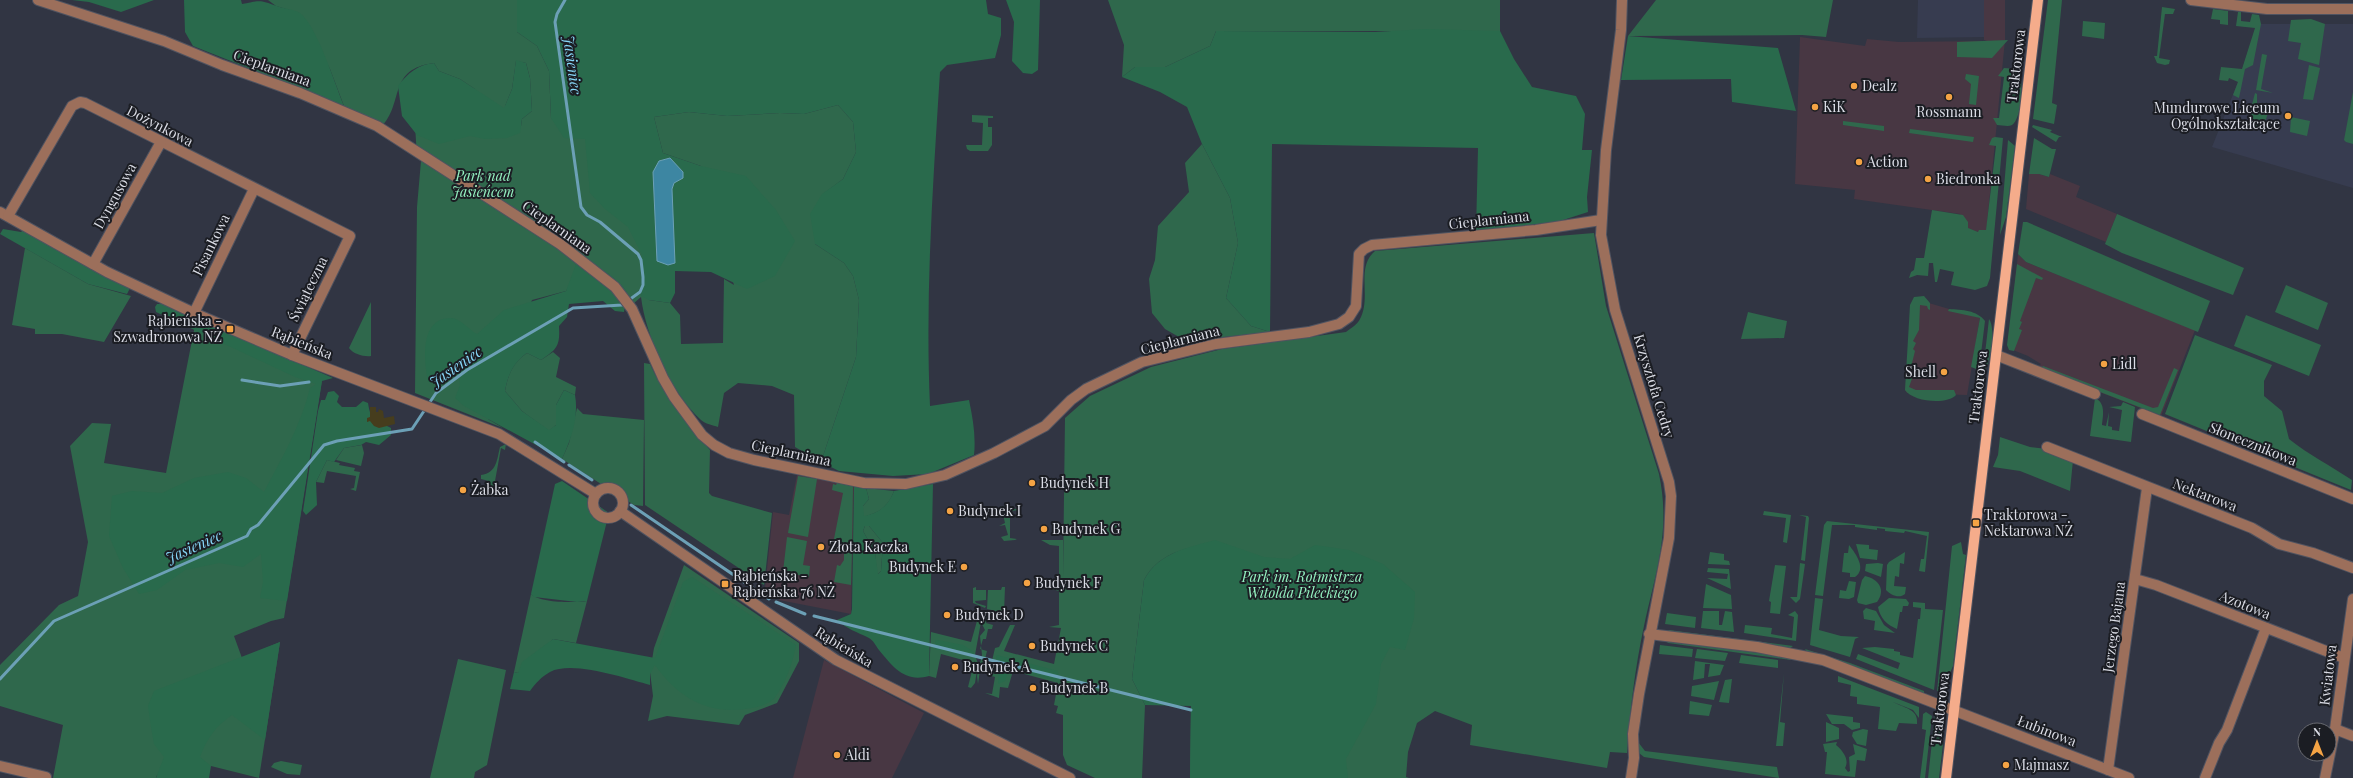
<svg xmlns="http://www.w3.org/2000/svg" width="2353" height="778" viewBox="0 0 2353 778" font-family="'Playfair Display',serif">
<rect width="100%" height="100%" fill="#313543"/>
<!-- commercial -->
<g fill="#483743">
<path d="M1984,0H2005V40L1986,234L1967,229L1960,214L1854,199L1855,190L1795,184L1800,37L1865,46L1867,39L1899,42L1987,41L1984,40Z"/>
<path d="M2029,174H2039L2049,177L2050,174L2080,186L2076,197L2117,214L2106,242L2026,209Z"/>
<path d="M2018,254L2026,262L2195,330L2161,416L2048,372L2039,366L2041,364L2028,356L2008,348Z"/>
<path d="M1915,299L1980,318L1967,395L1907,393L1905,390Z"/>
<path d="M797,475L854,485L851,614L779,600L780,591L772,589L771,592L765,588L773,512L789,515Z"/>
<path d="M824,660L924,713L892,778H793Z"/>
</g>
<!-- built -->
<g fill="#373c50">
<path d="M1918,0H1984V37L1917,38Z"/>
<path d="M2257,24H2353V188L2212,147L2238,82Z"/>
</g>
<!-- green -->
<g fill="#2f684c" fill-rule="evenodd">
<path d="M268,0H517V32L537,46L549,71L551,118L644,133L649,300L670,303L680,315L681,344L723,343L724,279L734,285L701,166L663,153L654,117L689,112L727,116L780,113L804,114L838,105L853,122L856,152L843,179L823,194L815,244L844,263L853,276L859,300L856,357L821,462L795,447L794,395L772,386L738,383L724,393L718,427C713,425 705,424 701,420C671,393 646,337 641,297L633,304L626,294L530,230L582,265L566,291L532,300L488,419L503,428L415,393L417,207L421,161L417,158L412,73L475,89L460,79L439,71L434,63C388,69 404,101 383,125L344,106L330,69L299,13L276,6ZM516,61L526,63L530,78L532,111L522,119L521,126L505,106L512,89Z"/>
<path d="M1108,0H1500V31H1216L1210,46L1165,67H1135L1122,77L1124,45Z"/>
<path d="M1656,0H1833L1826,37L1802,35L1628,36Z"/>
<path d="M2048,0H2062L2052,103L2057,105L2054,124L2033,119Z"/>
<path d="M2162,7L2175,9L2173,14H2165L2159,58L2170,60L2169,64L2165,65L2157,63L2154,56H2157Z"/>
<path d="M2213,9L2228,11V25L2220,24V20L2211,19Z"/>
<path d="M2238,12H2241V21L2250,22L2252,14L2259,15L2261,24L2253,65L2245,69L2239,98L2233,95L2238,82L2229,78L2228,81L2219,80L2221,67L2242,69L2255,28L2236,26Z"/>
<path d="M2311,19L2325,24L2319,65L2298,59L2301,43L2288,41L2291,20Z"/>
<path d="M2083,21L2105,23L2104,39L2082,36Z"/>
<path d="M2008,40L1992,58L1957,57V42Z"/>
<path d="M2262,54L2267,55L2261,89L2273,93L2256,90Z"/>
<path d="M2309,65L2320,68L2313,100L2303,99Z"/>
<path d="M2004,68L2017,69C2025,77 2022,119 2012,125C2008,127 2002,125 1997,125L1993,118H1999L2004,77L1998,76Z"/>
<path d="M1966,74L1979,76L1976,105L1969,104L1971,84L1965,79Z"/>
<path d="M2353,92V144L2346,142L2344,140Z"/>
<path d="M2255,93L2257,94V111L2268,113L2265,122L2259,127L2247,124Z"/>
<path d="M972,115L993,116V118H988V127H992V145L988,151H970L967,149L966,145H982L983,123L972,122Z"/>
<path d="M2291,117L2310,121L2307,136L2290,132Z"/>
<path d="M1843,121L1884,126V131L1843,125Z"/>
<path d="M2033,125L2052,130L2050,132L2062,137H2059L2056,142L2032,127Z"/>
<path d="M1910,129L1974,137L1973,142L1909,133Z"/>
<path d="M1995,137L2003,138L1990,278L1987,286L1975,290L1951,285L1954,272L1940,269L1937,282H1935L1933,263H1929L1928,276L1917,275L1909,278L1911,272L1914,270L1916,258H1924L1932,210L1963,215L1968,222V228L1978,232L1979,230H1986L1996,146L1989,145L1992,138Z"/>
<path d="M2034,138L2052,149H2056L2049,177L2039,174H2029Z"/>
<path d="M2008,140L2015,146L2006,217L2000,235Z"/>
<path d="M1202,144L1230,198L1238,243L1226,298L1251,326L1270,332L1186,341L1165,329L1152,313L1149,279L1155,260L1158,226L1189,192L1185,163Z"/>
<path d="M2117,214L2244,268L2233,295L2122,253L2105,244Z"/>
<path d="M2023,222H2027L2210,301L2198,332L2026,262L2018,254Z"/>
<path d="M1594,233L1606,306L1659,474C1671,531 1656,571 1644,626C1635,668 1630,710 1627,753L1610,752L1607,768L1470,745L1472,725L1435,711L1417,723L1408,752L1406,777L1409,778H1190L1193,547C1172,552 1155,560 1144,580L1132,679L1145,705L1142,778H1095L1067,765L1063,755V588L1066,584L1063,588V715L1056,713L1058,706L1054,705L1058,683L1013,671L1008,688L1000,687L999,698L985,693L992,694L995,677L988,675L989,673L996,674L997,667L991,665L995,648L999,647L1010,625H1015L1004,651L1054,664L1061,628L1049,627L1059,625V591L1052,589H1059V546L1050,545L1041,540H1063V576L1065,418L1090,396L1151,367L1222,349L1346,332C1351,328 1358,324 1360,319C1372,296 1355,268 1375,251Z"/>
<path d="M25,248L88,284L131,296L104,342L62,334H35V329L12,325Z"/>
<path d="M2017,264L2043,278L2042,280L2036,278L2020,321L2022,322L2019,329L2022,330L2014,351L2009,350L2007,345Z"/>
<path d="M2286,285L2328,303L2318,330L2275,312Z"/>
<path d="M1924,296L1930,303V310L1928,309L1927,306L1920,305L1919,330L1913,341L1916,343L1913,349L1915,351L1912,363L1914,373L1909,387L1916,390H1954L1956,395C1947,405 1913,402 1905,390L1910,305L1914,297Z"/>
<path d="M371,302V356C364,357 353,354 349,348Z"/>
<path d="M1949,309C1962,310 1977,310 1985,321L1979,370L1971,367L1980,318L1948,311Z"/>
<path d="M1748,312L1787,321L1784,338L1741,339Z"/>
<path d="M2246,315L2321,345L2309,376L2234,346Z"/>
<path d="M1989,319C1996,328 1991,366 1983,371Z"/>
<path d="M195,325L322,380L284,618L271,621L234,636L242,658L280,642L259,778L211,766L157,775L156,778H53L63,725L0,706V665L59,605L78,596L88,542L70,446L92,423L111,424L104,463L166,473Z"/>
<path d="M2195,335L2272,365L2264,381V396L2282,411L2289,439C2309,455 2331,466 2352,480L2351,490L2165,414Z"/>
<path d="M553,352L560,358L556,377L576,387L575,395L564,390L556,405V425L549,431L522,411L505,391C508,374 513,363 527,353L541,360Z"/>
<path d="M644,363L650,364C664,396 687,423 710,450L709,493L712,496L772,513L764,585L645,505Z"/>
<path d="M2043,366L2153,408L2158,407L2174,368L2178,370L2160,415L2048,372L2041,368Z"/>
<path d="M2095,398C2106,403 2103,416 2102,425L2106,426L2109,412L2108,426L2112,427V430L2119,431L2122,410L2109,407L2121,406L2123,402L2135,407L2131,442L2090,436Z"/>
<path d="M577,408L583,414L644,420L643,506L634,505L562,459L569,443Z"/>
<path d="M2000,437L2030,447L2047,449L2073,460L2070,491L2020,471L1993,467L1998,455Z"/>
<path d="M506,444L505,450L501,448L493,492H490L491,487H488L489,481L481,479V475C497,473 497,459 500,447Z"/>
<path d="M362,445L364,453L361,466L336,460L344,448Z"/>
<path d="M327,460L340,463L339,465L355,468L354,471L360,472L356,491L350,489L354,488L356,476L327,471L324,483L316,482Z"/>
<path d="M798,476L817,479L808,537L788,533Z"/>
<path d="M837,483L853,486L852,547L833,544L843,493L832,490L833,484L836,485Z"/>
<path d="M866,488L894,491C888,507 879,513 863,517V506L869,499Z"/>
<path d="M1001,506L1021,510L1010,511V538L1017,539L1015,540L1004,541L1001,537L1008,535L1005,525L999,526L1005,523Z"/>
<path d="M1764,511L1791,515L1787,543L1783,542L1786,518L1763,515Z"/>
<path d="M1799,515L1808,516L1809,518L1805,561L1801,560L1806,517Z"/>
<path d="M1827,521L1929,532L1925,572L1919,571L1921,559H1924L1927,536L1905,531L1904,533L1885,531V529L1877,528V530L1855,527V525H1832L1823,596L1815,595L1824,525Z"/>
<path d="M865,526H869L883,543L881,571L877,575L875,552L863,531Z"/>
<path d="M787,537L807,541L803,565L810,566L809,577L783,572Z"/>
<path d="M1961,542L1963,554L1966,555L1953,666L1945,685H1943L1940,690L1937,691L1952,546Z"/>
<path d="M1856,544L1869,545V549L1878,550L1877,560L1860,558Z"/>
<path d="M1849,545C1856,554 1867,569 1855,577H1850V573L1842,572L1844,553H1848Z"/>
<path d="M844,551L848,553L852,551L851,585L834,582L837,565L840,566L844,560Z"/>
<path d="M1710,552L1724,554V560L1729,561L1730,565L1708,564Z"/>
<path d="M1905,552L1904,564L1900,563L1899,577L1895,576L1894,586L1906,587L1905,594C1899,599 1891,595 1886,590L1887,565L1889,562Z"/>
<path d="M1800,563L1805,564L1800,599L1796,603L1790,597H1797Z"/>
<path d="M1878,563L1883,564L1881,577L1865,571L1866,564Z"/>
<path d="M684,565L799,643V661L777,703L745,715L739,725L667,716L648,721L653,696L650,672L654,648Z"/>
<path d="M1775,565L1786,566L1780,614L1770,613L1771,602L1769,601Z"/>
<path d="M1708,568L1729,569L1731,589L1707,578L1727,579L1728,574L1707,572Z"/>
<path d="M1865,576C1879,579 1886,590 1877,602L1866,605L1858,603L1857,600L1862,580Z"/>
<path d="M1849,581L1856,582L1854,597L1849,599L1839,598L1840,590L1846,591Z"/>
<path d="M1706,584L1731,595L1732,609L1703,608Z"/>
<path d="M976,587V590H986V600L975,601L976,603L986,606L985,608L973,603V588Z"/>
<path d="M1002,587H1005L1004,613L987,609L988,590H1001Z"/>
<path d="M531,594C539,603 576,603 587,601L576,643L553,639L518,673L514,672Z"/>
<path d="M1815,598L1823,599L1819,630L1841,636L1859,637L1855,639L1850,657L1810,645Z"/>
<path d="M1889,598L1906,599L1909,603L1908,606H1903L1902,612H1900L1897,629C1887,625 1880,618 1878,607Z"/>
<path d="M1913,602L1925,603V609L1943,610L1934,690L1856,659L1858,654L1898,669L1900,663L1862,648L1875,647L1894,649V651L1900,652V655L1913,658C1915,644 1916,635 1918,619H1920L1921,608L1913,607Z"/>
<path d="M1866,608L1876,611L1884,625L1895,633L1874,630L1875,621L1864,619L1863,611Z"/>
<path d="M1703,611H1719V625H1722L1725,611L1732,612L1734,632L1701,628Z"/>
<path d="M1795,611L1798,615L1796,641L1744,633L1745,625L1772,628L1771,634L1792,638L1794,617L1788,615Z"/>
<path d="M1667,613L1696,617L1695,628L1665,624Z"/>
<path d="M985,616L988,617L986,623L993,625L992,629H988L986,639H983L980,649L987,651L984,663H981L978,684L977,676L982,655L980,636L985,630L982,624Z"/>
<path d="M977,621L981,622L975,655L978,664L975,683L971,688L968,687L974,663L941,654L936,678L929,676L931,632L971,642Z"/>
<path d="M1669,630L1793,646L1790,648L1667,633Z"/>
<path d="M1666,641L1789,657L1791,660L1668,643Z"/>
<path d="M1660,645L1693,649L1692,657L1659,654Z"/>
<path d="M1697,649L1728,653L1725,661L1695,658Z"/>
<path d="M1805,649L1850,663L1924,691V694L1807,652Z"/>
<path d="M1741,655L1778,660V668L1739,663Z"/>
<path d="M458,659L506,670L487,765L475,772L474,778H430Z"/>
<path d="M1695,661L1724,665L1720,675L1708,677L1710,664H1705L1704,678L1693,680Z"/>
<path d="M1784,673L1780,722L1785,723L1783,746H1776Z"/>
<path d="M1838,676L1919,707V718L1913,710L1893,702C1904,708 1919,709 1917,724L1899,723L1896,731L1878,729L1880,707L1857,704V697L1850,696L1851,685L1838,682Z"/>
<path d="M1732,679L1729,703L1719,702L1725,680Z"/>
<path d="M1719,681L1714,700L1691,696L1692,686Z"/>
<path d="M1690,701L1712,705L1709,716L1689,714Z"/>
<path d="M1926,712L1932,716L1925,778H1920L1926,730L1922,729L1923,714Z"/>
<path d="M1826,714L1853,717V722L1860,723V728L1852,730L1844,724H1832Z"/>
<path d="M1935,714L1939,716L1943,745L1939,778H1928Z"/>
<path d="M1826,722L1839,728V739L1826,742Z"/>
<path d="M1863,729L1868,730L1866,746L1857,744L1852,736L1853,732Z"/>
<path d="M1638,742L1645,751L1777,767L1779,778L1644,757L1639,753Z"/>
<path d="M1837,742L1836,745C1842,750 1850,759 1845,768L1848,772L1850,771L1849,757L1855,754L1853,744L1867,749L1865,761L1857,760L1855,777L1825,774L1827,752H1825L1823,744Z"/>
<path d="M281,761L302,765L300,775L287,774L271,767L274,763Z"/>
</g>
<!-- forest -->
<g fill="#296a4c" fill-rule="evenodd">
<path d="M72,0H154L121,12L89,2Z"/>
<path d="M184,0H241L242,4C261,0 260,0 277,6C284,9 294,9 300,13C317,26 335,84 344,106L193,46L185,32Z"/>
<path d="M517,0H986L988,14L1001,18V35L995,58L947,65L940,72C933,183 925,295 930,406L969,400C973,419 976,437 974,455L928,474L893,476L839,471L821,462L856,357L859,300L853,276L844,263L815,244L810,214L822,194L843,179L856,152L853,122L838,105L804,114L780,113L727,116L689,112L654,117L663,153L701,166L746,176L776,210L795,241L775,276L747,289L711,272L675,271V293L670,303L649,300L641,296L642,255L628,227L605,209L590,193L585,139L564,138L551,118L549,71L537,46L517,32Z"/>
<path d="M1006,0H1040L1038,70L1032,74L1023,73L1012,61L1014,22Z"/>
<path d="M1426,29L1500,31L1514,59L1532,87L1576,96L1585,114L1582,150H1592L1587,197L1588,212L1560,221L1476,232L1478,148L1272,144L1270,332L1251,326L1226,298L1238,243L1230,198L1202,144L1187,107L1160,92L1122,77L1135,67H1165L1210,46L1216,31L1375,32Z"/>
<path d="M1628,36L1778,48L1796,111L1732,102L1731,79L1621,80Z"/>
<path d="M516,60L526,63L530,78L532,111L522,119L520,133L507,138L485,139L470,136L439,144L417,135L402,116L398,86C408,73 417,65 434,63L439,71L460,79L504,108L512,89Z"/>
<path d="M3,229L21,232L24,229L130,288L127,294L88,284L0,234Z"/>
<path d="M576,264C602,268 609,271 627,291L624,312L615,311L603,301L569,304L567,317L559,326C560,345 558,349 541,360L527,353C513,363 508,375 505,391L522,411L549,430L556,425V405L564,390L575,395C579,417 571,440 562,459L464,406L455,398L460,385L458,371C445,370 440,382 428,382C424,361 419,318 451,318C460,318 469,330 477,334L504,310L566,291Z"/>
<path d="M157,304H164L333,378L322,381L287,601L260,598L263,582L261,554L243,567L219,563L185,570L157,590L139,594L123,568L109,536L112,496L132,491L162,493L194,478L228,472L246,478L264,492C282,458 301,425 310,388L316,384L295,377L156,312L155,307Z"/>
<path d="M334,391L339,396L337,402L342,407H356L363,401L368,403C371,422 375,420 391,428V435L379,445L366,442L361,445L344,448L334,462L327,460L316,482L317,505L306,515L303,511L318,411L321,400H325L328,392Z"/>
<path d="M562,481L609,513L587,601L577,602L534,597L531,594L555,484Z"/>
<path d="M933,484L929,676C905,683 893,667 879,650C876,646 873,640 869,638C857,632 847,629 837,620L851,614L852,609L854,485L866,488L869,499L863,506L864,516C879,513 888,506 894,491ZM865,526H869L883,543L881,571L878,574L875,552L863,531Z"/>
<path d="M1215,540L1264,557L1290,559L1315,545L1349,550L1383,564L1415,592L1414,618L1405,650L1390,647L1381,664L1376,704L1346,759L1348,778H1190L1191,706L1145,705L1132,679L1144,580C1159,552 1187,548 1215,540Z"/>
<path d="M692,577L796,645C793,662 786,682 776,696C772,703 759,707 752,708C710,716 679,699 655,665L650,674V685C627,679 573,660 550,672C541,677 536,683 530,691L510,689L514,672L518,673L522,662L553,639L655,658L683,582Z"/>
<path d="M938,640L963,645L973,651L975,657L944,650H936L935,641Z"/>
<path d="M280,642L265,740L232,715C216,726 207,738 200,757L211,766L209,778H156L164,757L154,744L151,727L148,706L154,691Z"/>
<path d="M997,655L1058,671L1059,679L1055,680L1013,669L1008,672L1005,681L998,684L999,666L995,662Z"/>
</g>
<!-- sand -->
<path fill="#463d1d" d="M370,407H376V412H378L379,409L383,411L384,418L394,416L395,424L379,428L374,426L370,421L367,422V418L370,417Z"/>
<!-- water -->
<path fill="#3d86a2" stroke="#6ca0b6" d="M670,158L683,172V178L674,183L672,189L675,263L668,265L657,261L653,172L659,161Z"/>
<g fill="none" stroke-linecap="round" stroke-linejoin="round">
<!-- stream -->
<g stroke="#6ca0b6" stroke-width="3">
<path d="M242,380L280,386L309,382"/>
<path d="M535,442L564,462"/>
<path d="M569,465L592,480"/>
<path d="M631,505L769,599"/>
<path d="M776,602L805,614"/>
<path d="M814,616L1191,710"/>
<path d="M0,679L54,621L247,536L251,529L258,525L324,445L337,441L412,429L436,393L467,370L573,308L622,305L640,292L643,285V277L641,260L638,254L600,222L587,215L581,207L555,22L557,14L565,0"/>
</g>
<!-- minor casing -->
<g stroke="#505360" stroke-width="12">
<g id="minor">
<path d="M38,0L164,41L222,65L300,93L377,126L560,244L615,287L632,309L663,378L674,397L702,435L714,445L729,453L754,460L864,483L906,484L945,475L994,453L1045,426L1071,400L1086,389L1142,362L1216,344L1309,332L1339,324L1349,317L1356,306L1359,254L1364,249L1372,245L1536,230L1601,220"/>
<path d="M1622,0L1621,30L1606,150L1601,235L1615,310L1669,482L1671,496L1669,538L1639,694L1633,734L1634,758L1631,778"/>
<path d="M2191,0L2267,9H2353"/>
<path d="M0,212L107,272L194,313L292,355L499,434L596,494"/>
<path d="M8,216L72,106L80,102L85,103L350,236L292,355"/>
<path d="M93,264L161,142"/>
<path d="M194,313L254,189"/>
<path d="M1996,355L2095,394"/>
<path d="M2142,414L2353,499"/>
<path d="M2047,447L2252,528L2279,544L2313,553L2353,568"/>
<circle cx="608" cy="503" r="15"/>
<path d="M620,511L836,660L1070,778"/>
<path d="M2135,579L2156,585L2344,658"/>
<path d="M1649,634L1757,647L1823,660L2129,778"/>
<path d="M2335,729L2353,736"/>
<path d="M0,766L46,777"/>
<path d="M2108,770L2147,488"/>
<path d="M2205,778L2219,743L2227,730L2266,628"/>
<path d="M2325,778L2335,729L2353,599"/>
</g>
</g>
<!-- major casing -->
<g stroke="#505360" stroke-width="12">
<path id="major" d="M1946,778L2038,0"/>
</g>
<!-- minor -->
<use href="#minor" stroke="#9c6f5b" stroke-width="10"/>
<!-- major -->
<use href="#major" stroke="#f5ac8b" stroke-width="10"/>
</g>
<!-- markers -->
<g fill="#f4a344" stroke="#1b1d23" stroke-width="1.5">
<circle cx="1854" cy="86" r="4"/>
<circle cx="1949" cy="97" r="4"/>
<circle cx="1815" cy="107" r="4"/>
<circle cx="2288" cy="116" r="4"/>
<circle cx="1859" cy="162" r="4"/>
<circle cx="1928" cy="179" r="4"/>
<rect x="226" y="325" width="8" height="8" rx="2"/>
<circle cx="2104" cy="364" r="4"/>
<circle cx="1944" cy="372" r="4"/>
<circle cx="1032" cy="483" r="4"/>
<circle cx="463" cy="490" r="4"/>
<circle cx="950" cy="511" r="4"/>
<rect x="1972" y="519" width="8" height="8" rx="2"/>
<circle cx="1044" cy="529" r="4"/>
<circle cx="821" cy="547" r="4"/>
<circle cx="964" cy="567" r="4"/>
<circle cx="1027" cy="583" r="4"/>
<rect x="721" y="580" width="8" height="8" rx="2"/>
<circle cx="947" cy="615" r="4"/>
<circle cx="1032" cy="646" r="4"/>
<circle cx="955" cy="667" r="4"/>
<circle cx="1033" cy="688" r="4"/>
<circle cx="837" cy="755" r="4"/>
<circle cx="2006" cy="765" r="4"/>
</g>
<g text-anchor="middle" stroke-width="4" stroke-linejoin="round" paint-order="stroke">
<!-- street labels -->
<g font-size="14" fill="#dbdde6" stroke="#1b1d23">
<text transform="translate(2016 66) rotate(-83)" y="5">Traktorowa</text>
<text transform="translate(272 68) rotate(20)" y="5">Cieplarniana</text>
<text transform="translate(160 126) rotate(27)" y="5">Dożynkowa</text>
<text transform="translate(115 196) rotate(-61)" y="5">Dyngusowa</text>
<text transform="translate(1489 220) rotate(-6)" y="5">Cieplarniana</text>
<text transform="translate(557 227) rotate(35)" y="5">Cieplarniana</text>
<text transform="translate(211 245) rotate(-64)" y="5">Pisankowa</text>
<text transform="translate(308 289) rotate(-64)" y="5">Świąteczna</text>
<text transform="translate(1180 340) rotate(-14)" y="5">Cieplarniana</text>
<text transform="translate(302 343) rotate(22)" y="5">Rąbieńska</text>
<text transform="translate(1654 386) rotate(73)" y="5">Krzysztofa Cedry</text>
<text transform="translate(1978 387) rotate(-83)" y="5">Traktorowa</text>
<text transform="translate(2253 444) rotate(22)" y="5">Słonecznikowa</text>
<text transform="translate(791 453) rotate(12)" y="5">Cieplarniana</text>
<text transform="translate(2205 495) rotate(21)" y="5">Nektarowa</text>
<text transform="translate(2245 605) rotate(22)" y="5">Azotowa</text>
<text transform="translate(2114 627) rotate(-82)" y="5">Jerzego Bajana</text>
<text transform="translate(844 647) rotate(31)" y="5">Rąbieńska</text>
<text transform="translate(2328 675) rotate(-83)" y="5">Kwiatowa</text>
<text transform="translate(1940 709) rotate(-83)" y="5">Traktorowa</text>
<text transform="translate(2047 731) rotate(21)" y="5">Łubinowa</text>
</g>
<!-- poi labels -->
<g font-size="14" fill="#dbdde6" stroke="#1b1d23" text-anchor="start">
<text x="1862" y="91">Dealz</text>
<text x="1823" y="112">KiK</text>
<text x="2280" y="113" text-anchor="end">Mundurowe Liceum<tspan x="2280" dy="16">Ogólnokształcące</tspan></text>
<text x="1949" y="117" text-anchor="middle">Rossmann</text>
<text x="1867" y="167">Action</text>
<text x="1936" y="184">Biedronka</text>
<text x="222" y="326" text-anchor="end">Rąbieńska -<tspan x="222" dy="16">Szwadronowa NŻ</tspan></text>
<text x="2112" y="369">Lidl</text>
<text x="1936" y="377" text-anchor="end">Shell</text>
<text x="1040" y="488">Budynek H</text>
<text x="471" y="495">Żabka</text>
<text x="958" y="516">Budynek I</text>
<text x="1984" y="520">Traktorowa -<tspan x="1984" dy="16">Nektarowa NŻ</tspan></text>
<text x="1052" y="534">Budynek G</text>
<text x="829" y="552">Złota Kaczka</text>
<text x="956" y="572" text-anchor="end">Budynek E</text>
<text x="733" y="581">Rąbieńska -<tspan x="733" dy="16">Rąbieńska 76 NŻ</tspan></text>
<text x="1035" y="588">Budynek F</text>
<text x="955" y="620">Budynek D</text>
<text x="1040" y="651">Budynek C</text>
<text x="963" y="672">Budynek A</text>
<text x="1041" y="693">Budynek B</text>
<text x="845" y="760">Aldi</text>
<text x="2014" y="770">Majmasz</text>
</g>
<!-- park labels -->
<g font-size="14" font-style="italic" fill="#94f2c1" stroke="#1b1d23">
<text x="483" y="181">Park nad<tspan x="483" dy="16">Jasieńcem</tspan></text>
<text x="1302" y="582">Park im. Rotmistrza<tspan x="1302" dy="16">Witolda Pileckiego</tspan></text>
</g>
<!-- water labels -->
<g font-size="15" font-style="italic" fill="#87d7f8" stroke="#1b1d23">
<text transform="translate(572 65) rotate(82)" y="5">Jasieniec</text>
<text transform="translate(456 367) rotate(-35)" y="5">Jasieniec</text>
<text transform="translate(194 547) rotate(-24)" y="5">Jasieniec</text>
</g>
</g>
<!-- north arrow -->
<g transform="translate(2317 742)"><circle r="19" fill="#1b1d23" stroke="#686a71"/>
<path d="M0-3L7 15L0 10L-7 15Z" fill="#f4a344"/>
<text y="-6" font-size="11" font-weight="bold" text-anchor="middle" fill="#dbdde6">N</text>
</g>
</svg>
